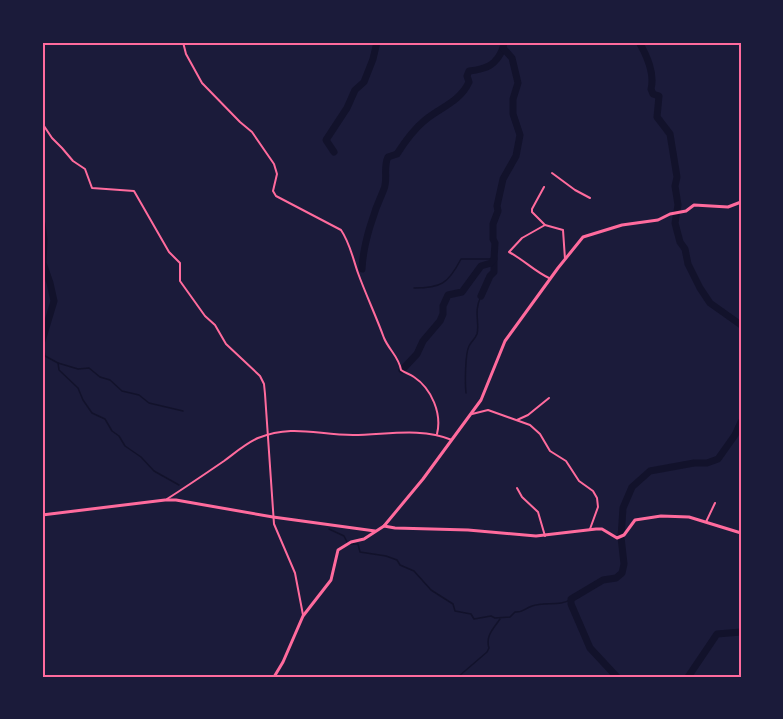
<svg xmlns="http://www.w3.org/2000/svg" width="783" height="719" viewBox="0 0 783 719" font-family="'Titillium Web',sans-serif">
<rect width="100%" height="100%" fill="#1b1b3a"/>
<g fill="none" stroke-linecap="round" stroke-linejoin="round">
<!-- stream -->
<g stroke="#12122b" stroke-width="1.5">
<path d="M414,288C441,288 448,284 461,259H494"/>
<path d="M42,343L45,356L58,363L59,370L78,388L83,400L92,413L105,419L112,431L119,436L125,446L141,457L154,471L179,485"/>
<path d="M58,363L78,369L89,368L100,377L110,380L122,391L139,395L149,403L183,411"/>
<path d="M466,393C465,384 465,354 469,346C471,342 475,339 477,334C480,322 473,313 481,296"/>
<path d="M329,529L344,536L347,542"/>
<path d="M351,544H358L360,552L386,556L397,560L400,565L414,571L431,590L453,604L455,611L471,614L474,619L491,616L495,618L510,617L515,612C523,613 525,608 532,606C544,601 561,607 571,599"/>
<path d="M458,677L487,652L489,648C485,636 494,628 500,619"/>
</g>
<!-- river -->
<g stroke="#12122b" stroke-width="7">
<path d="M639,42C647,56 655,73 651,89L653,94L659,96L657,117L670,134L677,177L675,186L678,205L675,223L680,242L685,249L688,264L700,288L710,303L741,325"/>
<path d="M334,152L326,140L347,108L355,90L364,82L373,59L377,42"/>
<path d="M42,224L44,239L43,263L50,283L54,301L42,341"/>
<path d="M362,269C363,244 374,211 384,189C388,179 383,167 388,157L397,154C404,143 413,130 424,121C439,108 460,102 469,82L467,76L469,71C486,69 496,66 503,48"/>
<path d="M481,296L490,276L494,272V259"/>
<path d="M402,370L417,354L423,341L440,321L443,314V306L448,295L462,292L481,266L491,263L494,259L495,243L493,239V224L498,211L497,206L503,179L516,156L520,135L513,114V99L518,83L512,58L503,48L504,42"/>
<path d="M617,677L590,648L571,604V599L603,580L616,578L622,573L624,564L621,537L623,508L632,487L650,471L694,463H707L718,459L735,435L741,422"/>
<path d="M688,677L717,634L741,632"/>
</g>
<!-- minor -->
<g stroke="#ff6b9d" stroke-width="2">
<path d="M183,42L186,54L202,83L240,122L252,132L274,164L277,174L273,191L276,196L341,230C350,243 353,259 358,273C366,295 376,316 384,338C389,350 399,357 401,370C405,373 410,374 414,377C432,389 442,414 437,434"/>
<path d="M42,123L52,138L62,148L73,161L85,169L92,188L134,191L169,252L180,263V281L205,316L215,325L226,344L260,376L264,384L265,394L274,524L295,573L303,615"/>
<path d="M552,173L575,190L590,198"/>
<path d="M544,187L532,209V212L545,225L563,230L565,259"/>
<path d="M545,225L522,238L509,252C524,260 534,271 549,278"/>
<path d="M472,414L488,410L530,425L540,434L550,451L566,461L579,481L593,491L597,498L598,507L590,529"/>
<path d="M517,420L528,415L549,398"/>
<path d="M517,488L522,497L538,512L545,536"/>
<path d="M167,499C186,487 205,474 224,461C235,453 245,444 258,438C293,424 317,435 353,435C386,435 420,427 452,440"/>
<path d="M706,522L715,503"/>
</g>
<!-- tertiary -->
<g stroke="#ff6b9d" stroke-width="3">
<path d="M42,515L165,500H176L273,517L375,531"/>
<path d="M384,526L395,528L468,530L536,536L596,529H602L617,538L624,535L635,520L661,516L689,517L741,533"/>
<path d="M274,677L283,662L303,616L331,580L338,550L351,542L364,539L384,526L423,479L481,400L505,341L558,268L583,237L622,225L658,220L670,214L686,211L694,205L728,207L741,202"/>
</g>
</g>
<!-- border -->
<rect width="783" height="719" fill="none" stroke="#1b1b3a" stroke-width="87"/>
<rect x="44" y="44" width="696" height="632" fill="none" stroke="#ff6b9d" stroke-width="2"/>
</svg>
